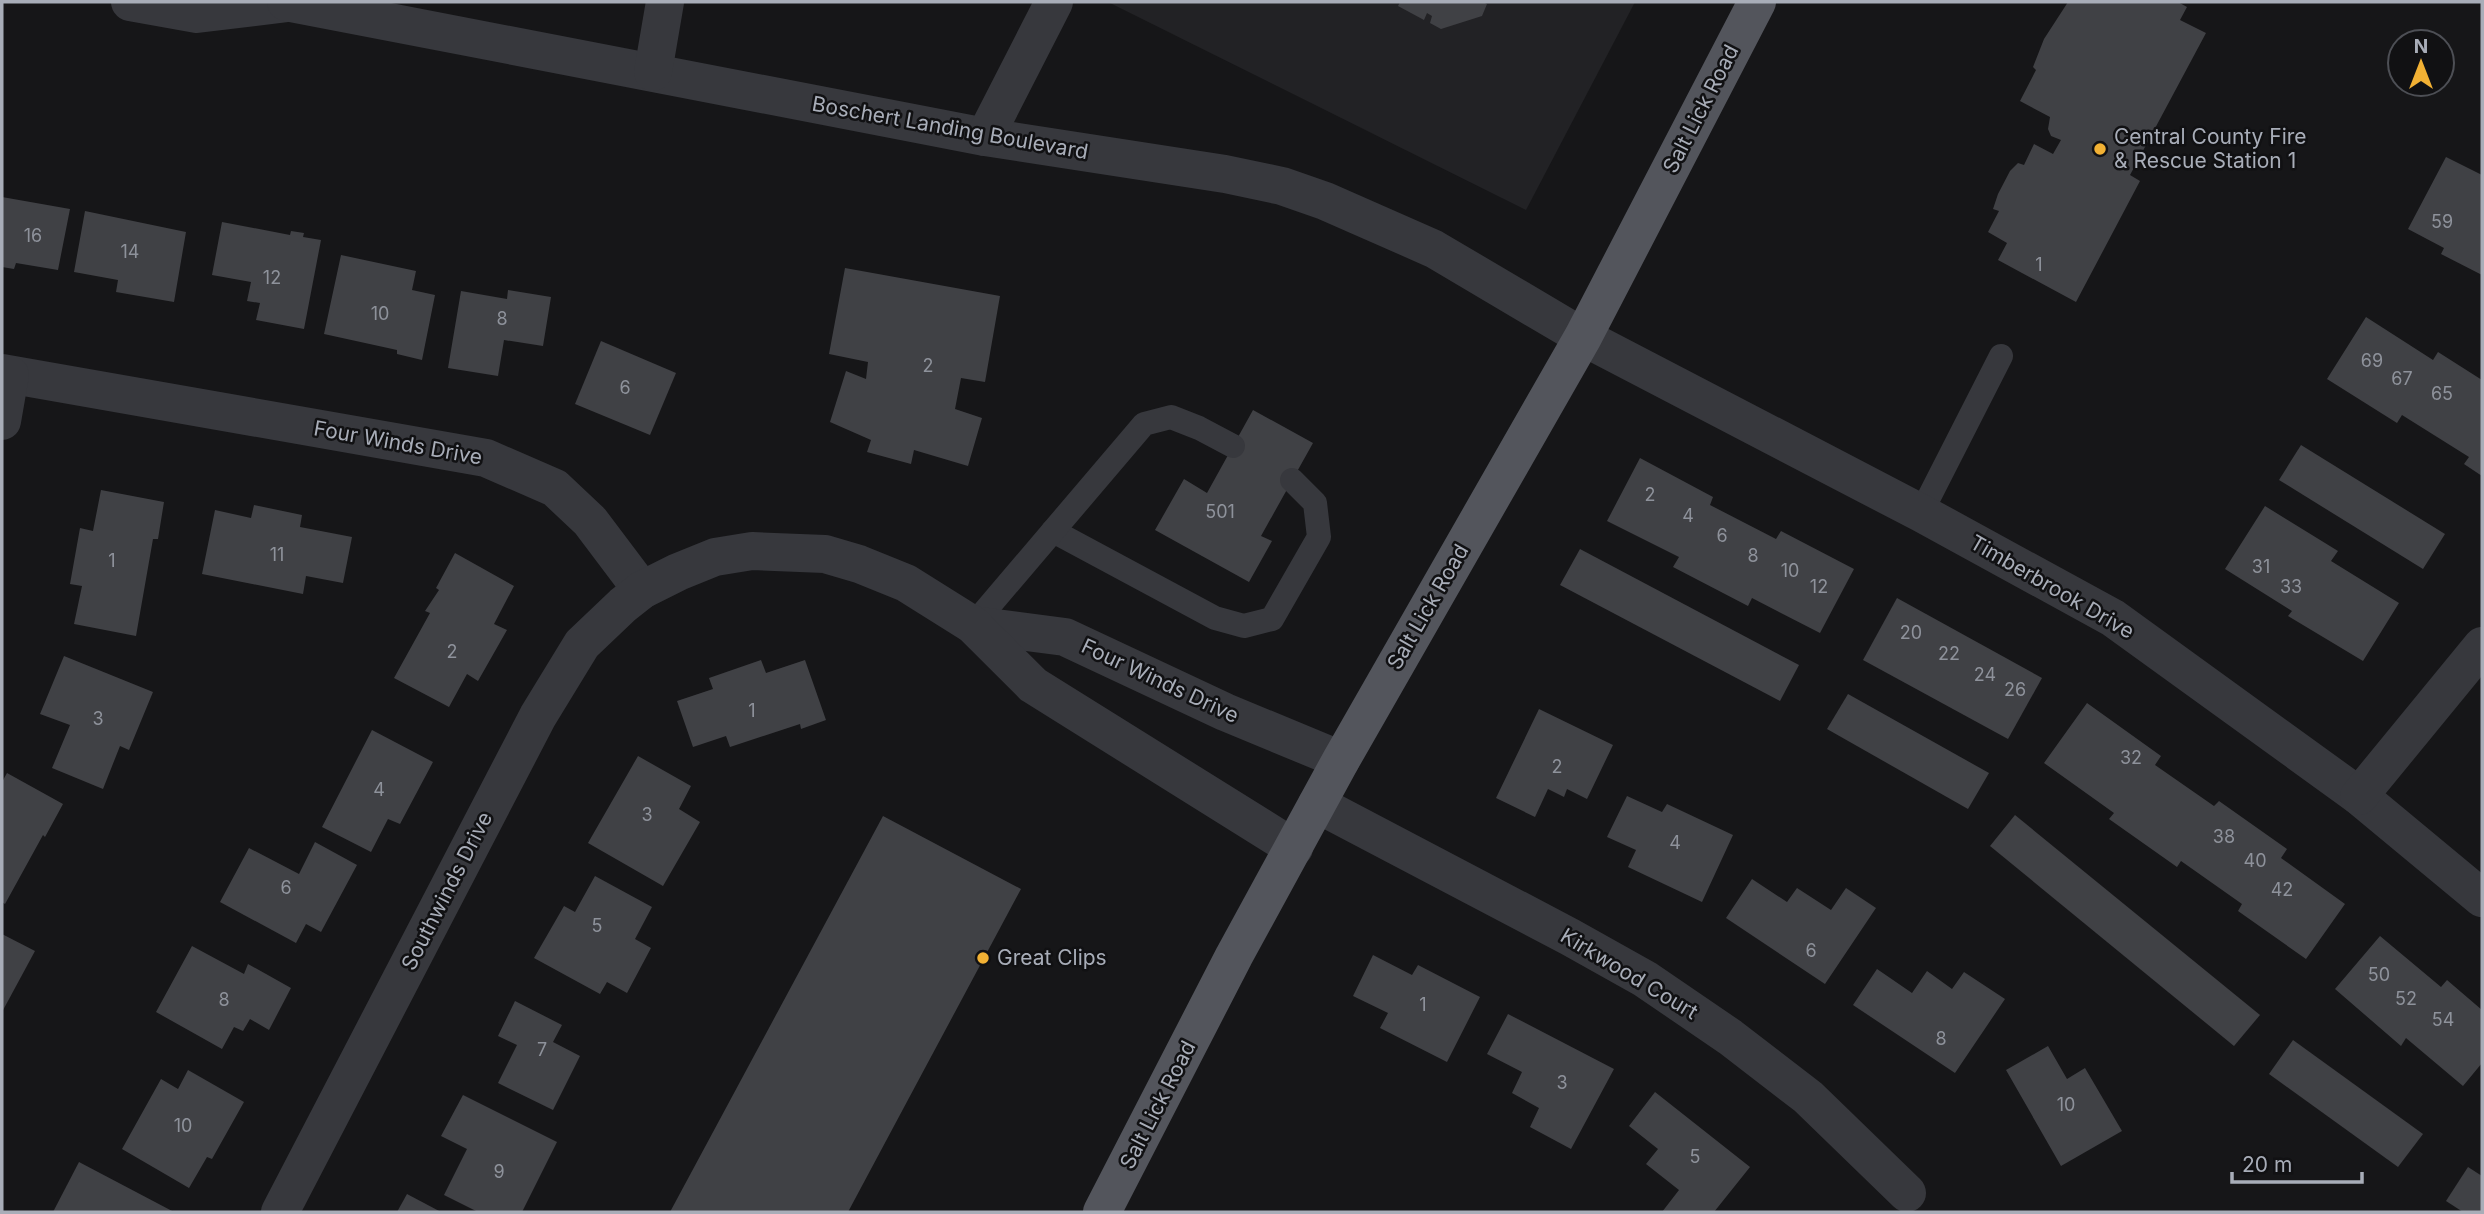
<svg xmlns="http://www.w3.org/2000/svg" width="2484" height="1214" viewBox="0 0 2484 1214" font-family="Inter,sans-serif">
<rect width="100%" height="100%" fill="#161618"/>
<!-- built -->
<path fill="#222225" d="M1108,2H1635L1526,210Z"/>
<!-- building -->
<g fill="#404145">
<path d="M1400,2H1483L1487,4L1482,16L1441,29L1430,23L1432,16L1427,13L1424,20L1398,6Z"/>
<path d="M2068,2H2178L2187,7L2180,20L2206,33L2130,175L2140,181L2076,302L1998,260L2007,243L1988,232L1999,211L1993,209L1998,194L2010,171L2018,163L2024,165L2034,144L2053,154L2061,140L2051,136L2048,129L2050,117L2020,101L2036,70L2033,67L2044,39Z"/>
<path d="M2446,157L2482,175V275L2441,254L2444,248L2408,229Z"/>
<path d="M2,197L70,209L58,270L16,263L14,269L2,267Z"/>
<path d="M85,211L186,232L174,302L116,292L118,280L74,272Z"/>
<path d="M222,222L290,235L291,231L304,233L303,237L321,240L304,329L256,320L260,303L247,301L251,282L212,275Z"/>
<path d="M341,255L416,271L412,290L435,295L422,360L397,354V350L324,334Z"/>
<path d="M845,268L1000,296L985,382L961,378L955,409L982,418L968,466L914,450L911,464L867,452L871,440L830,422L846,371L866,379L868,362L829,354Z"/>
<path d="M508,290L551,297L543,346L504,340L498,376L448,368L461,291L507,299Z"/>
<path d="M2366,317L2433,360L2438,352L2482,380V476L2464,464L2469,457L2402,415L2397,423L2327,379Z"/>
<path d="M601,341L676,373L650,435L575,404Z"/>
<path d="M1253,410L1313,443L1261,536L1272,541L1249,582L1155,530L1184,479L1207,493Z"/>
<path d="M2301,445L2445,534L2423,569L2279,480Z"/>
<path d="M1640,458L1713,497L1710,505L1776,539L1781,531L1854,569L1820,633L1752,598L1748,606L1673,567L1679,557L1607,521Z"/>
<path d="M101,490L164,502L158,539H153L136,636L74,624L82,586L70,584L80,528L93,531Z"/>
<path d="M254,505L302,515L300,527L352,537L343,583L306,576L303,594L202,574L215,510L251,518Z"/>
<path d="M2265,506L2338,551L2331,561L2399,603L2363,661L2288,616L2292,611L2225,569Z"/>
<path d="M1580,549L1799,665L1780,701L1560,585Z"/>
<path d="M455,553L514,586L494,624L507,630L478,681L467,674L449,707L394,678L430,613L425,611L439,590L436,588Z"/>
<path d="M1897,598L2042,678L2008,739L1863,660Z"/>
<path d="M64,656L153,692L129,750L120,746L103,789L52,768L70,725L40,714Z"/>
<path d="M761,660L766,673L805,660L826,720L801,729L800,724L730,747L726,736L693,747L677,701L713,689L709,678Z"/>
<path d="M1848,694L1989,773L1968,809L1827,729Z"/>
<path d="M2087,703L2161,756L2155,765L2214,806L2219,801L2287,849L2281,858L2345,904L2306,959L2238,911L2242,904L2181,861L2177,867L2109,819L2114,813L2044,763Z"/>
<path d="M1539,709L1613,745L1587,799L1567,789L1564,797L1548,789L1535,817L1496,798Z"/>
<path d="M372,730L433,762L400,824L388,819L371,852L322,827Z"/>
<path d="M638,756L691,786L679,809L700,822L663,886L588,843Z"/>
<path d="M7,773L63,804L45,837L43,835L5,904L2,902V782Z"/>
<path d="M1627,796L1662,812L1667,804L1733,835L1702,902L1628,867L1636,850L1607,837Z"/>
<path d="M2015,815L2260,1015L2234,1046L1990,846Z"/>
<path d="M883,816L1021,889L925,1068L848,1212H670Z"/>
<path d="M315,842L357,865L321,932L306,924L296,943L220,902L249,848L299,874Z"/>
<path d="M595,876L652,907L635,939L651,948L627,993L607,982L600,994L534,958L564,906L575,912Z"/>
<path d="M1752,879L1787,902L1797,888L1831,910L1846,888L1876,908L1825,984L1726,918Z"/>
<path d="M2,934L35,951L2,1012Z"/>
<path d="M2380,936L2441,987L2447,980L2482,1010V1063L2463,1086L2406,1038L2401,1046L2335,989Z"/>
<path d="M192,946L244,974L248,964L291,988L269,1030L250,1019L243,1031L234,1027L222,1049L156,1012Z"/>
<path d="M1373,955L1412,975L1418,965L1480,997L1447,1062L1380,1028L1388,1013L1353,996Z"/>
<path d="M1877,969L1912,993L1927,971L1952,989L1964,972L2005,999L1955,1073L1853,1005Z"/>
<path d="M515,1001L562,1025L553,1042L580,1056L553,1110L498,1083L517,1045L498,1036Z"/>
<path d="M1508,1014L1614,1069L1571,1149L1530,1127L1539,1108L1512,1093L1522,1072L1487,1054Z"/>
<path d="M2293,1040L2423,1134L2398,1167L2269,1074Z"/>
<path d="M2048,1046L2067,1079L2085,1068L2122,1131L2061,1166L2006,1070Z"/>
<path d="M188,1070L244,1102L212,1159L207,1157L189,1188L122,1149L161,1079L178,1089Z"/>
<path d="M1655,1092L1750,1167L1714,1212H1662L1679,1190L1646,1164L1658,1149L1629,1126Z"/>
<path d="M463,1095L557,1142L522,1212H478L444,1195L467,1149L441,1136Z"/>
<path d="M79,1162L174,1212H53Z"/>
<path d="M2468,1167L2482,1176V1212H2463L2446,1201Z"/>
<path d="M407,1194L441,1212H397Z"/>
</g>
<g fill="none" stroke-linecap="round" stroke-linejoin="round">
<!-- lane -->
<g stroke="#37383d" stroke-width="24">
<path d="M1921,513L2001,356"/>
<path d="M1053,531L1215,618L1244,626L1272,619L1319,537L1315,503L1292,480"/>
<path d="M973,625L1144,424L1171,417L1199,428L1233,446"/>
</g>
<!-- street -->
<g stroke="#37383d" stroke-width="38">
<path d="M130,2L197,14L288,3"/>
<path d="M286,2L985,137L1225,174L1282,186L1325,201L1434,249L1583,337L1921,513L2113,618L2359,796L2482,898"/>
<path d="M653,72L665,2"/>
<path d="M985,137L1054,2"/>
<path d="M2,373L486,458L555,488L590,521L642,590"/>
<path d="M2,421L10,375"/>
<path d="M973,625L1065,637L1225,712L1341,760"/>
<path d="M2359,796L2482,646"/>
<path d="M1317,804L1570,937L1645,979L1730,1037L1808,1097L1907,1193"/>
<path d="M280,1212L538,716L582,644L623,605L642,590L678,572L715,557L752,551L825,554L859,564L906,583L973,625L1033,685L1294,848"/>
</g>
<!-- primary -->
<path stroke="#53555c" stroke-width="38" d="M1102,1212L1234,956L1341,760L1583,337L1757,2"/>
</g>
<!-- markers -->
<g fill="#f2b134" stroke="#111113" stroke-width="2.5">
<circle cx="2100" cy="149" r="7"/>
<circle cx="983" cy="958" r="7"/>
</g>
<g text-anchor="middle" stroke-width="5" stroke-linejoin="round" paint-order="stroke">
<!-- number labels -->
<g font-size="18" fill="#8e929b">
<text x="2442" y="228">59</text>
<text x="33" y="242">16</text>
<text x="130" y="258">14</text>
<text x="2039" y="271">1</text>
<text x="272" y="284">12</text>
<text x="380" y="320">10</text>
<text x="502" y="325">8</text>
<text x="2372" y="367">69</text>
<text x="928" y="372">2</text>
<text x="2402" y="385">67</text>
<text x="625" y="394">6</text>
<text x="2442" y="400">65</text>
<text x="1650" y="501">2</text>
<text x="1220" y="518">501</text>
<text x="1688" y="522">4</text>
<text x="1722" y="542">6</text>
<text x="277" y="561">11</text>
<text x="1753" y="562">8</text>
<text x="112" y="567">1</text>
<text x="2261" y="573">31</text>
<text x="1790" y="577">10</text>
<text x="1819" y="593">12</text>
<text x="2291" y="593">33</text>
<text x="1911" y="639">20</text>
<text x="452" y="658">2</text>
<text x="1949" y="660">22</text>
<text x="1985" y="681">24</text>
<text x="2015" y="696">26</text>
<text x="752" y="717">1</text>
<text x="98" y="725">3</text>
<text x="2131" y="764">32</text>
<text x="1557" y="773">2</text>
<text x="379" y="796">4</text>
<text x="647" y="821">3</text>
<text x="2224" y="843">38</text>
<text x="1675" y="849">4</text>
<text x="2255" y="867">40</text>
<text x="286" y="894">6</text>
<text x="2282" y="896">42</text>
<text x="597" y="932">5</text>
<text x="1811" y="957">6</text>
<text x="2379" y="981">50</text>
<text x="2406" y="1005">52</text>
<text x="224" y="1006">8</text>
<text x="1423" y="1011">1</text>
<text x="2443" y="1026">54</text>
<text x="1941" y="1045">8</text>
<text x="542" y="1056">7</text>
<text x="1562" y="1089">3</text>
<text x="2066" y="1111">10</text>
<text x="183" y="1132">10</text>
<text x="1695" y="1163">5</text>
<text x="499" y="1178">9</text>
</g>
<!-- street labels -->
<g font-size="21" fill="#a8adb8" stroke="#111113">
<text transform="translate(1701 109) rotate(-63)" y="7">Salt Lick Road</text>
<text transform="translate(950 128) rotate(10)" y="7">Boschert Landing Boulevard</text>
<text transform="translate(398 443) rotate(10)" y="7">Four Winds Drive</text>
<text transform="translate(2052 587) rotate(30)" y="7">Timberbrook Drive</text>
<text transform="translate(1428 607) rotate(-60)" y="7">Salt Lick Road</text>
<text transform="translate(1160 681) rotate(25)" y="7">Four Winds Drive</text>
<text transform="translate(447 891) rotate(-63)" y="7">Southwinds Drive</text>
<text transform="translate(1629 974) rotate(31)" y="7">Kirkwood Court</text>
<text transform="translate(1158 1105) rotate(-63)" y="7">Salt Lick Road</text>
</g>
<!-- poi labels -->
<g font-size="21" fill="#a8adb8" stroke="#111113" text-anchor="start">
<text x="2114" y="144">Central County Fire<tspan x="2114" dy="24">&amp; Rescue Station 1</tspan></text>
<text x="997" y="965">Great Clips</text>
</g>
</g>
<!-- border -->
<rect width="2484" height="1214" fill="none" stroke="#a8adb8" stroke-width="7"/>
<!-- north arrow -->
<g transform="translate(2421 63)"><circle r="33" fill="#111113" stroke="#4d4f55" stroke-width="2"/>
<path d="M0-5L12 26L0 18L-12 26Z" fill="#f2b134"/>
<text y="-10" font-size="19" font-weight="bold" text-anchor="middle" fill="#a8adb8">N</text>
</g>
<!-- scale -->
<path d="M2232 1172v10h130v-10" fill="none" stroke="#a8adb8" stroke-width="3.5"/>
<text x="2242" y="1172" font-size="21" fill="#a8adb8" stroke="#111113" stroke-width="5" paint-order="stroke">20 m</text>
</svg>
